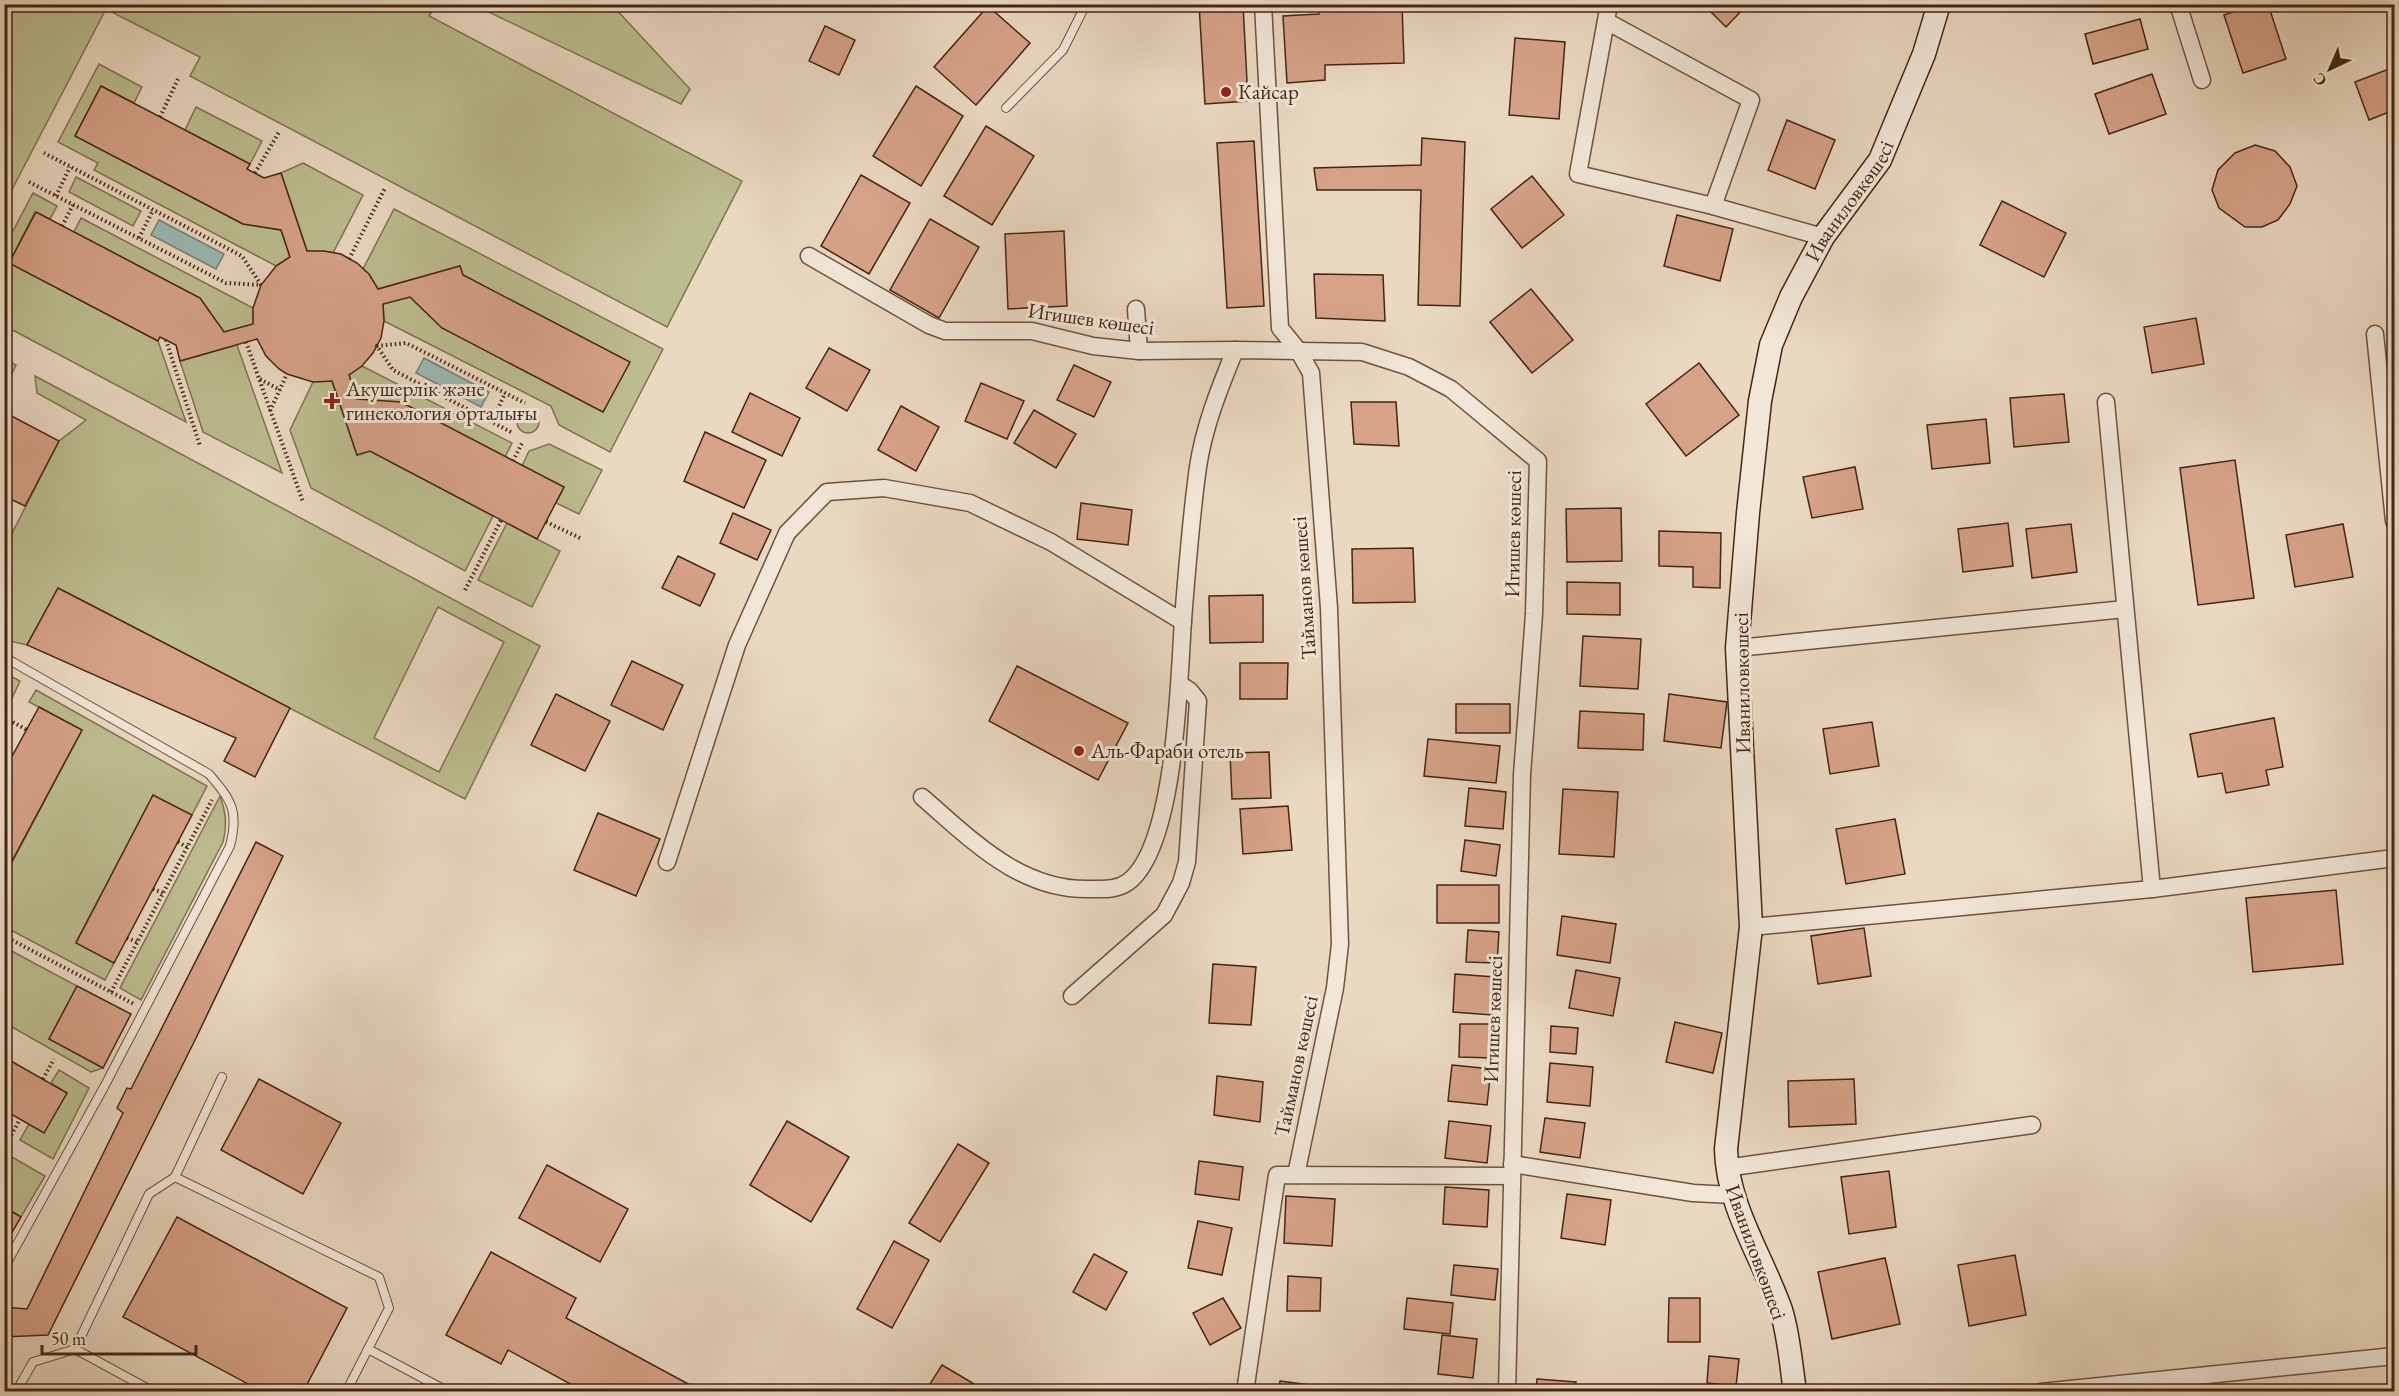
<svg xmlns="http://www.w3.org/2000/svg" width="2399" height="1396" viewBox="0 0 2399 1396" font-family="'EB Garamond',serif">
<rect width="100%" height="100%" fill="#ead8c1"/>
<filter id="stains"><feTurbulence type="fractalNoise" baseFrequency=".00333" numOctaves="4"/><feColorMatrix values="0 0 0 0 .2 0 0 0 0 .09 0 0 0 0 .02 0 0 0 .5 -.17"/></filter>
<radialGradient id="worn" r=".72"><stop offset=".6" stop-color="#630" stop-opacity="0"/><stop offset="1" stop-color="#630" stop-opacity=".3"/></radialGradient>
<!-- green -->
<g fill="#bcbd8f" stroke="#807252" stroke-width="1.5" fill-rule="evenodd">
<path d="M5,4L436,5L429,16L742,181L667,327L190,76L200,57L106,9L5,203Z"/>
<path d="M474,5H612L690,89L681,104Z"/>
<path d="M99,64L142,87L134,103L101,86L75,136L243,224L281,230L290,257L276,266L94,170L98,163L58,142Z"/>
<path d="M196,107L262,141L250,164L185,130Z"/>
<path d="M303,163L363,195L333,253L307,251L281,173Z"/>
<path d="M76,177L141,211L133,226L69,192Z"/>
<path d="M33,193L57,206L50,219L35,212L9,263L158,341L186,422L5,326L4,248Z"/>
<path d="M394,209L663,349L610,452L559,425L551,406L384,321L383,304L410,297L442,328L603,412L629,362L463,275L460,266L378,289L363,269Z"/>
<path d="M81,218L253,308V324L224,332L200,298L74,232Z"/>
<path d="M237,345L282,473L203,432L180,361Z"/>
<path d="M5,360L16,365L5,388Z"/>
<path d="M362,366L512,443L505,457L357,399L349,375Z"/>
<path d="M35,376L540,646L465,799L58,588L27,645L5,640L4,549L59,441L86,420L37,393ZM438,607L504,642L439,772L374,738Z"/>
<path d="M332,381L357,455L370,451L493,516L465,571L311,488L290,430L313,382Z"/>
<circle cx="528" cy="422" r="11"/>
<path d="M549,444L602,470L579,514L556,503L564,487L522,466L529,451Z"/>
<path d="M507,523L560,551L532,607L478,580Z"/>
<path d="M5,673L20,681L5,713Z"/>
<path d="M36,690L207,786L192,815L153,796L76,942L114,963L105,980L5,927V876L82,730L29,702Z"/>
<path d="M220,796C226,812 227,825 223,842L141,1000L120,988Z"/>
<path d="M4,947L77,986L49,1039L103,1068L91,1072L5,1023Z"/>
<path d="M59,1070L89,1088L53,1159L20,1140L29,1124L44,1132L67,1093L51,1083Z"/>
<path d="M5,1153L45,1176L21,1217L5,1207Z"/>
</g>
<!-- water -->
<g fill="#98bab3" stroke="#767f73" stroke-width="1.5">
<path d="M159,220L224,254L216,269L151,235Z"/>
<path d="M424,358L489,392L481,407L416,373Z"/>
</g>
<!-- building -->
<g fill="#d6a288" stroke="#442614" stroke-width="1.5">
<path d="M1199,4H1243L1248,101L1205,104Z"/>
<path d="M1318,4H1402L1404,63L1325,65V80L1287,83L1283,16L1319,14Z"/>
<path d="M1703,4H1748L1726,27Z"/>
<path d="M2257,4H2268L2286,59L2243,73L2224,15Z"/>
<path d="M988,6L1030,43L976,105L934,67Z"/>
<path d="M2140,19L2148,49L2093,64L2085,34Z"/>
<path d="M825,26L855,40L839,75L809,61Z"/>
<path d="M1515,38L1565,42L1559,119L1509,115Z"/>
<path d="M2394,67V110L2369,120L2355,82Z"/>
<path d="M2152,74L2166,114L2109,134L2095,94Z"/>
<path d="M101,86L250,164L247,169L264,178L281,173L307,251H324L341,254L357,263L369,274L378,289L460,266L463,275L630,362L603,412L442,328L410,297L383,304L384,321L381,338L373,353L362,366L349,375L357,399L401,402L564,487L537,539L370,451L357,455L332,381L313,382L287,374L279,369L266,356L257,339L180,361L176,345L160,337L158,341L9,263L36,212L200,298L224,332L253,324V308L261,285L276,266L290,257L281,230L243,224L75,136Z"/>
<path d="M916,86L963,116L921,186L873,156Z"/>
<path d="M1787,120L1835,140L1815,189L1768,170Z"/>
<path d="M986,126L1034,156L992,225L944,196Z"/>
<path d="M1422,138L1465,142L1460,306L1418,305L1421,190H1317L1314,168L1421,165Z"/>
<path d="M1254,141L1264,306L1227,308L1217,143Z"/>
<path d="M2255,145L2275,151L2290,167L2297,186L2290,204L2278,220L2262,227H2245L2219,208L2212,190L2218,170L2235,153Z"/>
<path d="M861,175L910,203L869,274L821,246Z"/>
<path d="M1532,176L1564,215L1522,248L1491,209Z"/>
<path d="M2002,201L2066,233L2044,277L1980,245Z"/>
<path d="M1677,215L1733,229L1720,281L1664,266Z"/>
<path d="M930,219L979,247L939,318L890,290Z"/>
<path d="M1064,231L1067,306L1008,309L1005,234Z"/>
<path d="M1314,274L1383,275L1385,321L1316,318Z"/>
<path d="M1531,289L1573,340L1532,373L1490,322Z"/>
<path d="M2196,318L2204,364L2152,373L2144,327Z"/>
<path d="M829,348L870,370L847,411L806,388Z"/>
<path d="M1699,363L1739,415L1686,456L1646,404Z"/>
<path d="M1074,365L1111,382L1094,417L1057,400Z"/>
<path d="M981,383L1024,401L1007,439L965,421Z"/>
<path d="M750,393L800,418L782,456L732,432Z"/>
<path d="M2064,394L2069,442L2014,447L2010,398Z"/>
<path d="M1351,402H1396L1399,446L1354,444Z"/>
<path d="M901,406L939,427L916,471L878,450Z"/>
<path d="M1034,410L1076,434L1056,468L1014,443Z"/>
<path d="M4,412L59,441L25,506L4,496Z"/>
<path d="M1986,419L1990,463L1932,469L1927,425Z"/>
<path d="M705,432L766,460L744,508L684,481Z"/>
<path d="M2235,460L2254,598L2198,605L2180,468Z"/>
<path d="M1855,467L1863,509L1812,518L1803,477Z"/>
<path d="M1081,503L1132,510L1128,545L1077,539Z"/>
<path d="M1621,508L1622,561L1567,562L1566,509Z"/>
<path d="M733,513L771,530L757,560L720,543Z"/>
<path d="M2008,523L2013,566L1963,572L1958,529Z"/>
<path d="M2071,524L2077,572L2032,578L2026,529Z"/>
<path d="M2343,524L2353,577L2295,587L2286,535Z"/>
<path d="M1659,531L1721,533L1720,588L1693,587V567L1659,566Z"/>
<path d="M1413,548L1415,602L1353,603L1352,549Z"/>
<path d="M678,556L715,574L700,606L662,588Z"/>
<path d="M1567,582L1620,583V615L1567,614Z"/>
<path d="M58,588L290,708L255,777L224,761L236,738L27,645Z"/>
<path d="M1263,595V642L1210,643L1209,596Z"/>
<path d="M1583,636L1641,639L1638,689L1580,686Z"/>
<path d="M632,661L683,685L663,730L611,705Z"/>
<path d="M1240,663H1288L1287,699H1240Z"/>
<path d="M1017,666L1128,723L1098,780L989,721Z"/>
<path d="M556,694L610,721L585,771L531,745Z"/>
<path d="M1669,694L1727,702L1721,748L1664,741Z"/>
<rect x="1456" y="704" width="54" height="29"/>
<path d="M39,707L82,730L4,876V771Z"/>
<path d="M1580,711L1644,714L1643,750L1578,748Z"/>
<path d="M2274,718L2283,767L2266,770L2269,785L2226,793L2222,773L2198,777L2190,734Z"/>
<path d="M1872,722L1879,766L1830,774L1823,729Z"/>
<path d="M1428,739L1500,746L1496,783L1424,776Z"/>
<path d="M1269,752L1271,798L1232,799L1230,753Z"/>
<path d="M1469,788L1506,792L1503,829L1465,826Z"/>
<path d="M1563,789L1618,792L1614,857L1559,854Z"/>
<path d="M153,795L192,815L114,963L76,943Z"/>
<path d="M1288,806L1292,850L1243,854L1240,809Z"/>
<path d="M598,813L660,839L636,896L574,870Z"/>
<path d="M1895,819L1905,874L1846,884L1836,829Z"/>
<path d="M1465,840L1500,845L1496,876L1461,871Z"/>
<path d="M256,842L283,856L196,1038L48,1335L4,1337V1307L27,1309L123,1113L117,1108L127,1088L131,1089Z"/>
<rect x="1437" y="885" width="62" height="38"/>
<path d="M2336,890L2343,964L2253,972L2246,898Z"/>
<path d="M1562,916L1616,924L1610,963L1557,955Z"/>
<path d="M1864,928L1871,976L1818,984L1811,936Z"/>
<path d="M1468,930L1499,932L1497,963L1466,962Z"/>
<path d="M1213,964L1256,967L1251,1025L1209,1023Z"/>
<path d="M1576,970L1620,978L1613,1016L1569,1008Z"/>
<path d="M1455,974L1495,977L1492,1015L1453,1012Z"/>
<path d="M77,986L131,1014L103,1068L49,1039Z"/>
<path d="M1675,1022L1722,1033L1713,1073L1666,1062Z"/>
<path d="M1460,1024H1494V1058L1459,1057Z"/>
<path d="M1551,1026L1578,1028L1576,1054L1550,1052Z"/>
<path d="M4,1057L67,1093L44,1133L4,1110Z"/>
<path d="M1550,1063L1593,1067L1590,1106L1547,1102Z"/>
<path d="M1452,1065L1491,1069L1487,1105L1448,1101Z"/>
<path d="M1217,1076L1263,1082L1260,1122L1214,1115Z"/>
<path d="M259,1079L341,1123L303,1194L221,1150Z"/>
<path d="M1854,1079L1856,1124L1789,1127L1788,1081Z"/>
<path d="M1545,1118L1585,1123L1580,1158L1540,1152Z"/>
<path d="M787,1121L849,1157L811,1222L750,1185Z"/>
<path d="M1449,1121L1491,1126L1487,1163L1445,1158Z"/>
<path d="M958,1144L989,1163L940,1242L909,1223Z"/>
<path d="M1199,1161L1243,1167L1239,1200L1195,1194Z"/>
<path d="M547,1165L628,1209L600,1262L519,1218Z"/>
<path d="M1889,1171L1896,1227L1849,1234L1841,1177Z"/>
<path d="M1445,1187L1489,1190L1487,1227L1443,1224Z"/>
<path d="M1567,1194L1611,1200L1605,1245L1561,1238Z"/>
<path d="M1286,1196L1335,1199L1332,1246L1284,1243Z"/>
<path d="M4,1207L21,1217L4,1246Z"/>
<path d="M177,1217L347,1308L303,1392H263L123,1317Z"/>
<path d="M1198,1221L1232,1228L1222,1275L1188,1268Z"/>
<path d="M894,1241L929,1260L892,1328L857,1309Z"/>
<path d="M491,1252L576,1298L566,1318L703,1392H585L508,1350L501,1364L446,1335Z"/>
<path d="M1094,1254L1127,1272L1106,1310L1073,1292Z"/>
<path d="M2015,1255L2026,1315L1969,1326L1958,1265Z"/>
<path d="M1885,1258L1900,1324L1832,1339L1818,1272Z"/>
<path d="M1454,1265L1498,1269L1495,1300L1451,1295Z"/>
<path d="M1288,1276L1321,1278L1320,1311H1287Z"/>
<path d="M1223,1298L1241,1328L1210,1345L1193,1313Z"/>
<path d="M1407,1298L1453,1303L1450,1334L1404,1329Z"/>
<path d="M1669,1298H1700V1342H1668Z"/>
<path d="M1442,1335L1477,1339L1473,1378L1438,1374Z"/>
<path d="M1709,1356L1739,1359L1736,1386L1707,1383Z"/>
<path d="M942,1365L986,1391V1392H936L928,1387Z"/>
<path d="M1537,1379L1576,1382L1575,1392H1536Z"/>
<path d="M1280,1381L1310,1385L1309,1392H1278Z"/>
<path d="M1756,1385L1757,1392H1724Z"/>
</g>
<g fill="none" stroke-linecap="round" stroke-linejoin="round">
<!-- lane casing -->
<g stroke="#6e523f" stroke-width="10">
<g id="lane">
<path d="M1006,108L1063,50L1086,4"/>
<path d="M4,657L209,774C232,801 239,811 230,846L104,1087L4,1268"/>
<path d="M175,1177L222,1077"/>
<path d="M75,1349L149,1194L175,1177L379,1277L389,1308L346,1392"/>
<path d="M368,1349L449,1392"/>
<path d="M16,1392L33,1362L75,1349L154,1392"/>
</g>
</g>
<!-- street casing -->
<g stroke="#6e523f" stroke-width="19">
<g id="street">
<path d="M1263,4L1280,328L1298,350L1311,373L1329,608L1340,944L1335,988L1296,1175"/>
<path d="M1609,4L1578,174L1713,206L1823,237"/>
<path d="M2178,4L2202,80"/>
<path d="M1606,21L1751,100L1713,206"/>
<path d="M809,256L929,325L945,331H1032L1093,346L1139,351L1235,350L1362,352L1409,367L1451,389L1538,461L1534,614L1522,775L1507,1392"/>
<path d="M1136,309L1139,351"/>
<path d="M2375,334L2394,521"/>
<path d="M2106,402L2152,889"/>
<path d="M1737,648L2125,609"/>
<path d="M922,797C972,840 1021,892 1092,889C1104,889 1117,890 1128,882C1176,847 1179,678 1183,620C1187,569 1191,517 1198,467C1204,426 1220,387 1235,350"/>
<path d="M667,862L737,645L787,533L827,492L884,488L970,503L1051,542L1183,622"/>
<path d="M1751,927L2152,889L2394,858"/>
<path d="M1072,996L1164,915L1181,883L1187,862L1198,701L1190,691L1181,685"/>
<path d="M1512,1164L1693,1193L1733,1195"/>
<path d="M1726,1168L2032,1125"/>
<path d="M1245,1392L1277,1175L1512,1176"/>
<path d="M2041,1392L2394,1356"/>
</g>
</g>
<!-- secondary casing -->
<g stroke="#442614" stroke-width="25">
<g id="secondary">
<path id="s1" d="M1795,1392C1791,1365 1789,1335 1781,1310C1762,1256 1727,1206 1726,1149L1751,927L1737,648L1748,513L1760,401L1771,345L1791,297L1823,237L1880,160L1924,54L1939,4"/>
</g>
</g>
<!-- path -->
<g stroke="#442614" stroke-width="4" stroke-dasharray="1.5 3" stroke-linecap="butt">
<path d="M160,117L178,79"/>
<path d="M255,173L279,132"/>
<path d="M29,182L226,283L261,285L242,256L44,153"/>
<path d="M56,196L70,167"/>
<path d="M62,226L73,205"/>
<path d="M139,238L153,210"/>
<path d="M349,259L385,188"/>
<path d="M166,340L200,446"/>
<path d="M246,342L303,502"/>
<path d="M260,379L280,390"/>
<path d="M270,411L287,374"/>
<path d="M492,422L505,393"/>
<path d="M511,432L393,370L377,346L406,343L525,403"/>
<path d="M513,461L523,441"/>
<path d="M546,522L580,538"/>
<path d="M465,590L501,520"/>
<path d="M9,720L27,730"/>
<path d="M178,842L187,847"/>
<path d="M153,889L163,893"/>
<path d="M4,936L134,1004"/>
<path d="M127,938L137,942"/>
<path d="M111,992L212,800"/>
<path d="M4,1032L5,1031"/>
<path d="M43,1079L54,1059"/>
<path d="M7,1143L20,1119"/>
</g>
<!-- lane -->
<use href="#lane" stroke="#f1e6d7" stroke-width="8"/>
<!-- street -->
<use href="#street" stroke="#f1e6d7" stroke-width="16"/>
<!-- secondary -->
<use href="#secondary" stroke="#f1e6d7" stroke-width="22"/>
</g>
<!-- markers -->
<g fill="#8f2418" stroke="#f1e6d7" stroke-width="2">
<circle cx="1226" cy="92" r="6"/>
<path d="M329 392h6v6h6v6h-6v6h-6v-6h-6v-6h6z"/>
<circle cx="1079" cy="751" r="6"/>
</g>
<g text-anchor="middle" stroke-width="6" stroke-linejoin="round" paint-order="stroke">
<!-- poi labels -->
<g font-size="21" fill="#442614" stroke="#f1e6d7" text-anchor="start">
<text x="1238" y="99">Кайсар</text>
<text x="346" y="396">Акушерлік және<tspan x="346" dy="24">гинекология орталығы</tspan></text>
<text x="1091" y="758">Аль-Фараби отель</text>
</g>
<!-- street labels -->
<g font-size="21" fill="#442614" stroke="#f1e6d7">
<text dy="7" stroke="none"><textPath href="#s1" startOffset="1227">Иваниловкөшесі</textPath></text>
<text transform="translate(1091 319) rotate(8)" y="7">Игишев көшесі</text>
<text transform="translate(1513 534) rotate(-89)" y="7">Игишев көшесі</text>
<text transform="translate(1304 588) rotate(-94)" y="7">Тайманов көшесі</text>
<text transform="translate(1742 683) rotate(-91)" y="7">Иваниловкөшесі</text>
<text transform="translate(1493 1019) rotate(-88)" y="7">Игишев көшесі</text>
<text transform="translate(1296 1066) rotate(-78)" y="7">Тайманов көшесі</text>
<text transform="translate(1756 1252) rotate(70)" y="7">Иваниловкөшесі</text>
</g>
</g>
<!-- margin -->
<rect width="2399" height="1396" fill="none" stroke="#ead8c1" stroke-width="24"/>
<rect x="6" y="6" width="2387" height="1384" fill="none" stroke="#442614" stroke-width="3"/>
<rect x="12" y="12" width="2375" height="1372" fill="none" stroke="#442614" stroke-width="1.5"/>
<!-- north arrow -->
<g transform="translate(2330 69) rotate(224)" stroke="#f1e6d7" stroke-width="4.5" paint-order="stroke">
<path d="M0-4.5L10 22L0 15L-10 22Z" fill="#442614"/>
<text y="-9" font-size="16" font-weight="bold" text-anchor="middle" fill="#442614">С</text>
</g>
<!-- scale -->
<path d="M42 1345v9h154v-9" fill="none" stroke="#442614" stroke-width="3"/>
<text x="51" y="1345" font-size="18" fill="#442614" stroke="#f1e6d7" stroke-width="4.5" paint-order="stroke">50 m</text>
<rect width="100%" height="100%" filter="url(#stains)"/>
<rect width="100%" height="100%" fill="url(#worn)"/>
</svg>
